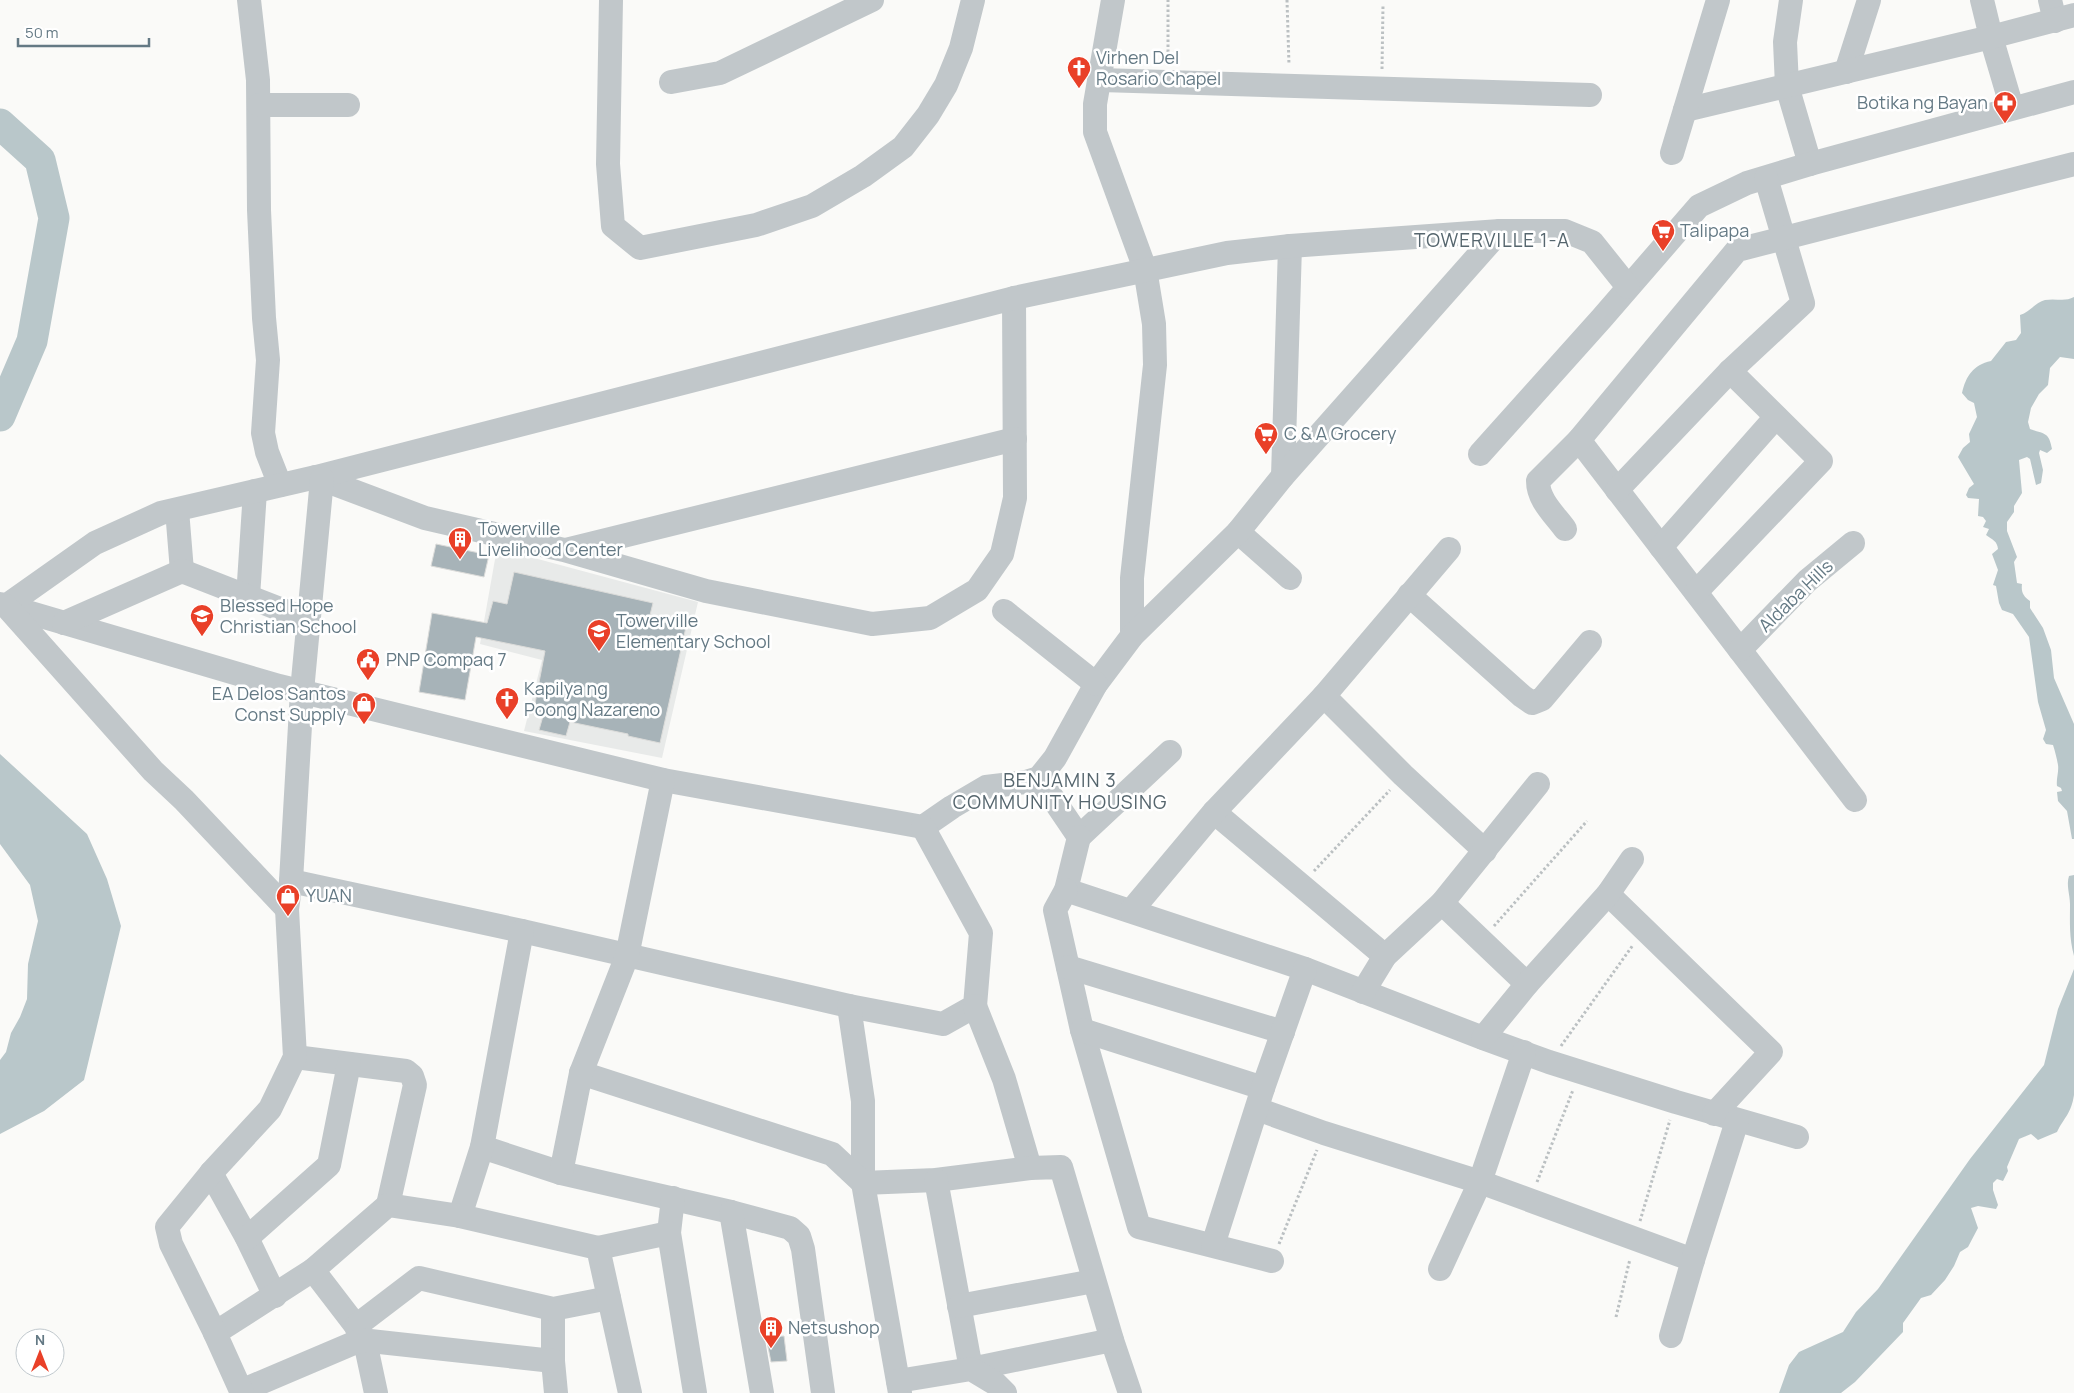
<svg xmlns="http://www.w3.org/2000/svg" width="2074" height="1393" viewBox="0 0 2074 1393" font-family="Manrope,sans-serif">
<rect width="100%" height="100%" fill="#fafaf8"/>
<!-- built -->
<path fill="#e8eae9" d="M497,548L698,602L662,758L524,731L542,660L480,644Z"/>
<!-- water -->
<g fill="#b9c7ca">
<path d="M2074,297V359L2060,357L2050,368L2048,385L2039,394L2031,408L2028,422L2030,429C2045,434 2049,432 2052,449L2047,453L2040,450L2039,453L2043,470L2041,483L2036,485L2030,459L2027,457L2019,460L2022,493L2014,506V512L2007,522V531L2017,557L2014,562L2017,583L2022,584C2021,592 2023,596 2030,601V608L2043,628L2051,650L2054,678L2074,724V839H2072L2067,811L2058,801L2057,792L2062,791L2061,788L2057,786C2056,779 2059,772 2058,765C2057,759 2055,751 2053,745L2046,744L2043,739L2046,730L2038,702L2029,637L2013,614L2002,610L1999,603L1996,586L1993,585L1998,570L1992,554L1998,549C1997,541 1993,540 1986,535L1989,529L1983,527L1986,521L1983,517L1978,516L1979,499L1968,498L1966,495L1969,488L1974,484L1958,457L1963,448L1970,442L1969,434L1977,417L1974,403L1968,400L1962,393C1966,376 1973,365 1991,361L2006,342L2016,340L2021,333L2020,315C2030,312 2036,302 2045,300C2056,298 2065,302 2074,297Z"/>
<path d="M0,754L87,834L107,879L121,926L84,1080L44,1111L0,1134V1060L6,1052L11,1033L20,1017L27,999L28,964L38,921L30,885L0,844Z"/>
<path d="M2074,875V956C2069,937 2070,923 2070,904C2070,895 2066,885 2069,876Z"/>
<path d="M2074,969V1095C2071,1114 2065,1116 2057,1132L2038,1140L2031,1134L2019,1139L2007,1167L2008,1171L2003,1181L1997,1179L1993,1183V1190L1998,1205L1996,1209L1978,1206L1971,1208L1978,1228L1968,1247L1960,1252L1954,1266L1945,1280L1931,1295L1921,1298L1903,1323V1332L1855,1382L1841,1393H1779L1789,1365L1799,1352L1843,1332L1856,1312L1878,1289L1970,1159L2044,1065L2058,1009Z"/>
</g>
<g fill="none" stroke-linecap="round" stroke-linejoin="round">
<!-- river -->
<path stroke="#b9c7ca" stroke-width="31" d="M0,124L40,160L54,218L32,341L0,416"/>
</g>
<!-- building -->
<g fill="#a7b3b8" stroke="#dcdcda">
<path d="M436,544L489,555L484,577L431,566Z"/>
<path d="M514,572L653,603L649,619L686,627L660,743L628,736V734L570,722L566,736L539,730L543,716L533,714L545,651L476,637L465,700L419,692L432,613L487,623L493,601L507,604Z"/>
<path d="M784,1336L787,1361L771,1362L766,1337Z"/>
</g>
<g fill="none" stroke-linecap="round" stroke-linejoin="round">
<!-- path -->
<g stroke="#bbc0c2" stroke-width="3" stroke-dasharray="2.5 2.5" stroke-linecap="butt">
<path d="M1287,0L1289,65"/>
<path d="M1168,62V0"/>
<path d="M1382,69L1383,5"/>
<path d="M1314,871L1390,790"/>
<path d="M1494,926L1587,821"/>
<path d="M1561,1046L1633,945"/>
<path d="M1537,1182L1573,1090"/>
<path d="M1640,1221L1670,1120"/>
<path d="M1279,1244L1317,1150"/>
<path d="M1616,1317L1630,1259"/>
</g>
<!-- minor -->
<g stroke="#c1c7ca" stroke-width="24">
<path d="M249,0L258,80L259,210L264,318L268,360L263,433L267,452L280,485"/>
<path d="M611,0L608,164L613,226L640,248L756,225L812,206L863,176L903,147L928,115L946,85L961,48L973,0"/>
<path d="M1113,0L1095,104V132L1145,269L1154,324L1155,365L1132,578V636"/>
<path d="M1791,0L1785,42L1787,86L1810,164"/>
<path d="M1982,0L1991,37L2012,108"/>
<path d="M2050,0L2055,21"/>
<path d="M1846,72L1869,0"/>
<path d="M1101,80L1590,95"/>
<path d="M671,82L720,73L872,0"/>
<path d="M259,105H348"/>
<path d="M1685,110L1991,37L2074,15"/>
<path d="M1672,153L1718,0"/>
<path d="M1579,440L1855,800"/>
<path d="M1480,454L1602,318L1699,206L1747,183L1810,164L2074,92"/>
<path d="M1283,476L1290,246"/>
<path d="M316,477L425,518L564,550L706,591L872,624L930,618L977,590L1002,554L1015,498L1014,298"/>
<path d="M1617,490L1730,371L1803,303L1766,178"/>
<path d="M177,510L182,571"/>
<path d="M1565,529C1554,514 1538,500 1538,481L1579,440L1737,250L2074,164"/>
<path d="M1238,532L1290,578"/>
<path d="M1661,547L1776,417"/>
<path d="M566,550L1015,439"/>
<path d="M1696,592L1821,461L1730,371"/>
<path d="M1409,595L1522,696L1532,703L1542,699L1590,642"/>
<path d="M248,597L255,491"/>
<path d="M0,604L279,686L663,780L923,827L952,807L986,787L1026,782L1039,778L1055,758L1096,684L1132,636L1238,532L1283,476L1500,231"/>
<path d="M6,606L95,543L161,513L316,477L1014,298L1227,253L1290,246L1500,231H1565L1592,242L1628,287"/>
<path d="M6,606L153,771L184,800L287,909"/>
<path d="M1004,611L1096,684"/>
<path d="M64,623L182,571L308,620"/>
<path d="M1740,650L1807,581L1853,543"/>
<path d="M1324,696L1403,775L1485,851"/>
<path d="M1039,778L1079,837L1170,752"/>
<path d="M1214,812L1385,956"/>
<path d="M1079,837L1066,890L1305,969L1483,1038L1549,1062L1676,1102L1797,1137"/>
<path d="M291,881L522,931L849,1006L943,1024L975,1006L981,933L923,827"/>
<path d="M1066,890L1055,910L1082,1030L1139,1227L1272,1261"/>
<path d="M1608,894L1771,1052L1714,1114"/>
<path d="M1442,903L1527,984"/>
<path d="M1131,911L1214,812L1324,696L1449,549"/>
<path d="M1068,967L1283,1032"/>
<path d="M1363,992L1385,956L1442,903L1538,784"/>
<path d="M849,1006L863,1101V1183L900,1393"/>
<path d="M975,1006L1004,1079L1030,1168"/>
<path d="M1082,1030L1263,1088"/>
<path d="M1483,1038L1527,984L1608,894L1632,859"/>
<path d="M295,1057L406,1071L412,1076L415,1085L388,1205"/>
<path d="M581,1073L832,1154L863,1183L936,1180L1030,1168L1061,1167L1112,1340L1130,1393"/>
<path d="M1257,1109L1324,1133L1480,1182L1693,1260"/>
<path d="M482,1147L561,1173L731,1212L790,1228L799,1236L803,1249L823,1393"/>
<path d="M211,1173L247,1238L275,1296"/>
<path d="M561,1173L581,1073L627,956L663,780"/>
<path d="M936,1180L971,1369L1112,1340"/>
<path d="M673,1198L669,1233L695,1393"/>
<path d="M731,1212L762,1393"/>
<path d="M460,1216L482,1147L522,931"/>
<path d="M247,1238L329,1165L349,1064"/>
<path d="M1213,1245L1263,1088L1305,969"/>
<path d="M598,1248L669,1233"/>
<path d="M1440,1269L1480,1182L1524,1052"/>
<path d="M313,1270L356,1326L361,1340L367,1351L376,1393"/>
<path d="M959,1306L1094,1281"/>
<path d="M553,1309V1361L556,1393"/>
<path d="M356,1326L419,1278L553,1309L609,1298"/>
<path d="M215,1333L313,1270L388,1205L460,1216L598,1248L630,1393"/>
<path d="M1671,1336L1693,1260L1737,1121"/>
<path d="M898,1381L971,1369L996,1384L1005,1393"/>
<path d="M241,1391L361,1340L553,1361"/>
<path d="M242,1393L215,1333L171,1244L167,1227L211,1173L270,1109L295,1057L287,909L291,881L302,691L322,479"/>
</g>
</g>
<!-- icons -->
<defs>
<g id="church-pin" transform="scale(1.25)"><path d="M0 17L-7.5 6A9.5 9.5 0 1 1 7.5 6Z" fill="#e94028" stroke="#fff"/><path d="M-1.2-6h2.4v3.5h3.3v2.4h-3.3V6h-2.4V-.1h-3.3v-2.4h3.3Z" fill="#fff"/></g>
<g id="pharmacy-pin" transform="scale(1.25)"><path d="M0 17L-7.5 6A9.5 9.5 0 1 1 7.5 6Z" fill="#e94028" stroke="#fff"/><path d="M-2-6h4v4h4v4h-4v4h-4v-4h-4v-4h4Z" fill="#fff"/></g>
<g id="supermarket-pin" transform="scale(1.25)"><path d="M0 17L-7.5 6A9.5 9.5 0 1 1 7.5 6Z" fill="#e94028" stroke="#fff"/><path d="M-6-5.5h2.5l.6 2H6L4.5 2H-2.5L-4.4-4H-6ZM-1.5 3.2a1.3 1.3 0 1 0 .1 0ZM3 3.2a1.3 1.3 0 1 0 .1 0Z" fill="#fff"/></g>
<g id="building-pin" transform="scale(1.25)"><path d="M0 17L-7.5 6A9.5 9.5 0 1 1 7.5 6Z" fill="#e94028" stroke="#fff"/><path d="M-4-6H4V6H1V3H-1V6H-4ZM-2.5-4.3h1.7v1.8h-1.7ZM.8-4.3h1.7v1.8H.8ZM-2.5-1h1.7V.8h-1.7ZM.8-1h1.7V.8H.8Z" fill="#fff"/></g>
<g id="school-pin" transform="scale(1.25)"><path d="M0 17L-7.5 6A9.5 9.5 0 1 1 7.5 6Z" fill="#e94028" stroke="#fff"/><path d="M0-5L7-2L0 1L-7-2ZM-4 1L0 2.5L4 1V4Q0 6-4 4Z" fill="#fff"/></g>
<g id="civic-pin" transform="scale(1.25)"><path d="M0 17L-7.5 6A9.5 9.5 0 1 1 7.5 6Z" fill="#e94028" stroke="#fff"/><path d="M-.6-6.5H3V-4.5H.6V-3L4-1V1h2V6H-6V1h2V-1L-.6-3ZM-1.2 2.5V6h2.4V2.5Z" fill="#fff"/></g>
<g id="shop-pin" transform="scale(1.25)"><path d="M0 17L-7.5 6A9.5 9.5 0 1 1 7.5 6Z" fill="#e94028" stroke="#fff"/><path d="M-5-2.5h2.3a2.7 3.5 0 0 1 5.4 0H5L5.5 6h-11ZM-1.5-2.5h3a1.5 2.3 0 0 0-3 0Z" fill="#fff"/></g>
</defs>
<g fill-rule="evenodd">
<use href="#church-pin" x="1079" y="68"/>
<use href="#pharmacy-pin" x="2005" y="103"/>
<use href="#supermarket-pin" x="1663" y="231"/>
<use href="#supermarket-pin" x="1266" y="434"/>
<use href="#building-pin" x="460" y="539"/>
<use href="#school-pin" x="202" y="616"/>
<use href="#school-pin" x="599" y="631"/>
<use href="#civic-pin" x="368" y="660"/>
<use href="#church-pin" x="507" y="699"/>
<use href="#shop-pin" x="364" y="704"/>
<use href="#shop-pin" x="288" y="896"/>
<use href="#building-pin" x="771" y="1328"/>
</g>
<g text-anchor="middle" stroke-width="5" stroke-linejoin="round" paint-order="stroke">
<!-- poi labels -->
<g font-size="18" fill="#647984" stroke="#fff" text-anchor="start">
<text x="1096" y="64">Virhen Del<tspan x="1096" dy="21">Rosario Chapel</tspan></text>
<text x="1988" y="109" text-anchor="end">Botika ng Bayan</text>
<text x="1680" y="237">Talipapa</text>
<text x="1284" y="440">C &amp; A Grocery</text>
<text x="478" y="535">Towerville<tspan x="478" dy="21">Livelihood Center</tspan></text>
<text x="220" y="612">Blessed Hope<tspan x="220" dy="21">Christian School</tspan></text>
<text x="616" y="627">Towerville<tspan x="616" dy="21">Elementary School</tspan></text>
<text x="386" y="666">PNP Compaq 7</text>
<text x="524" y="695">Kapilya ng<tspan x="524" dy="21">Poong Nazareno</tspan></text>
<text x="346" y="700" text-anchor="end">EA Delos Santos<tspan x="346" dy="21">Const Supply</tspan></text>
<text x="306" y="902">YUAN</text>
<text x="788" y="1334">Netsushop</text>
</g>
<!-- street labels -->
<g font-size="18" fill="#647984" stroke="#fff">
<text transform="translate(1796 596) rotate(-44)" y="6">Aldaba Hills</text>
</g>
<!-- neighbourhood labels -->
<g font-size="19" letter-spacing="1" fill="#56666e" stroke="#fff">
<text x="1492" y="247">TOWERVILLE 1-A</text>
<text x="1060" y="787">BENJAMIN 3<tspan x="1060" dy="22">COMMUNITY HOUSING</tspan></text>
</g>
</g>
<!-- north arrow -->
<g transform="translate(40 1353)"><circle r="24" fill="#ffffff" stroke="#c1c9ce"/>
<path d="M0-4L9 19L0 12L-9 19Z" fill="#e94028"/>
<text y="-8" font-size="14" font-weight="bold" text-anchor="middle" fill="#647984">N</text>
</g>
<!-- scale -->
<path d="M18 38v8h131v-8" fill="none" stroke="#647984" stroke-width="2.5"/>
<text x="25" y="38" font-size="15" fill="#647984" stroke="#ffffff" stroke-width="4" paint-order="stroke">50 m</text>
</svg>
